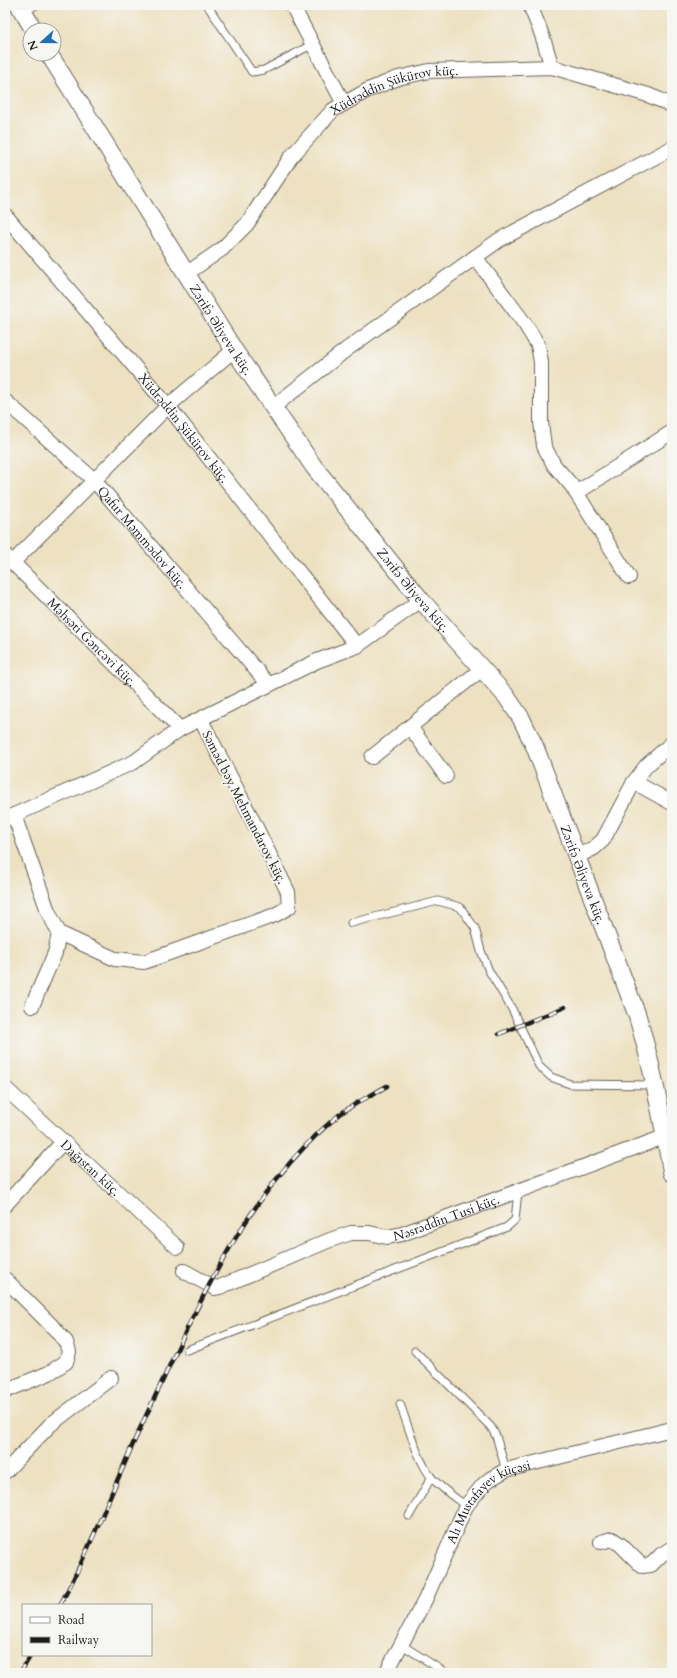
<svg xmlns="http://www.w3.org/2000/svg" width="677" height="1678" viewBox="0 0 677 1678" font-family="Cardo,serif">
<rect width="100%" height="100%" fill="#f6f6f2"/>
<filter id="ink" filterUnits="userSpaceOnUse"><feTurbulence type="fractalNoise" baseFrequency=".025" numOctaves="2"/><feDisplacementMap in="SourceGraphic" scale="8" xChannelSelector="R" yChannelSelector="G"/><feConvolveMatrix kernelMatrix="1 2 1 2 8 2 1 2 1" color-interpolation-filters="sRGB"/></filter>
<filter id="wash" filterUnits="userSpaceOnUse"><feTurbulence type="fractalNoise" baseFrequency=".012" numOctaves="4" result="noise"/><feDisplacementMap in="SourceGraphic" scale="16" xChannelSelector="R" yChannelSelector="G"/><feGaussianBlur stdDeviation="0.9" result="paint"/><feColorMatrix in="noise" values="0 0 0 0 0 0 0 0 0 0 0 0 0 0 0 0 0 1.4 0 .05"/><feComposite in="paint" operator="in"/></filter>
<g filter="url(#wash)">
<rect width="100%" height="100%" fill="#ede1c1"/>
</g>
<g filter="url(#ink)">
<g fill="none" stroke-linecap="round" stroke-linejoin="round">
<!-- service casing -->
<g stroke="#656156" stroke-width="9">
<g id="service">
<path d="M207,5L252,72L264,70L313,44"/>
<path d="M31,8L36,5"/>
<path d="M351,923L438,901L460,907L475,928L481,951L489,971L512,1009L539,1066L551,1077L570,1084L654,1085"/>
<path d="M187,1350L507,1227L515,1220L518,1191"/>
<path d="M415,1351L491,1427L496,1436L506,1470"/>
<path d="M400,1404C408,1425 418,1462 432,1478C442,1489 454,1497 466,1506"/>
<path d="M409,1516L431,1478"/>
<path d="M402,1645L446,1673"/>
</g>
</g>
<!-- minor casing -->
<g stroke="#656156" stroke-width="16">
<g id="minor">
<path d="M292,5L344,104"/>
<path d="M530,5L542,35L552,67"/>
<path id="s1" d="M5,215L168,406L357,646"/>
<path d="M475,257L525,324L538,345L541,362V422L544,446L554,465L572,486L629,577"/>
<path id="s2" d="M186,274L222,249L247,224L291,157L333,110L368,90L398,78L429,71L552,67L648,95L672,105"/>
<path id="s3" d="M5,401L94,480L269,685"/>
<path d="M273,407L347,349L499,240L672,148"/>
<path d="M576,493L672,432"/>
<path id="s4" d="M5,555L180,729"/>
<path d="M13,562L168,406L234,350"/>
<path d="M410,727L446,776"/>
<path d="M372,757L482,669"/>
<path d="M634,782L672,803"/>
<path d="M14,815L48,911L59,933L115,959L144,962L275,915L289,907L288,892L250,815L201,720"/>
<path d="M5,819L134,762L180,729L317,661L357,646L421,600"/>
<path d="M576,857L594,848L603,840L634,782L646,766L672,743"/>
<path d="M32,1006L55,953L59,933"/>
<path id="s5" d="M5,1088L177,1247"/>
<path d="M5,1205L63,1142"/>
<path id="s6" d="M184,1271L215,1288L220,1287L330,1240L351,1233H369L387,1237L402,1234L672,1134"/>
<path d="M5,1279L55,1329L66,1342L69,1352L66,1362L49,1373L5,1391"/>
<path d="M5,1472L50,1425L111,1378"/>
<path d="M601,1542L612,1539L621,1545L642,1566L651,1565L661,1555L672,1548"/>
<path id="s7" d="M386,1673L425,1600L466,1506L483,1485L490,1479L506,1470L672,1429"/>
</g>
</g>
<!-- tertiary casing -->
<g stroke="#656156" stroke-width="19">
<g id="tertiary">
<path d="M19,5L34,30"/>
<path id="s8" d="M49,54L234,350L314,467L421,600L506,696L521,718L535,747L637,1015C653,1067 662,1120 672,1173"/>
</g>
</g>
<!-- service -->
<use href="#service" stroke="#fff" stroke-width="7"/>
<!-- minor -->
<use href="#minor" stroke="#fff" stroke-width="14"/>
<!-- tertiary -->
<use href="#tertiary" stroke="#fff" stroke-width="17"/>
<!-- rail casing -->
<g stroke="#1c1c1c" stroke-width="4.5">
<g id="rail">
<path d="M499,1034L565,1007"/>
<path d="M60,1605C85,1560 103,1512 124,1465C137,1433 153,1402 167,1371C210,1278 258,1181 339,1115C353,1104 372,1095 387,1086"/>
<path d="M20,1673L31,1655"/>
</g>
</g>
<!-- rail -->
<use href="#rail" stroke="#f6f6f2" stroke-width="3" stroke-dasharray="9" stroke-linecap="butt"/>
</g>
</g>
<g text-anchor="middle" stroke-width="4" stroke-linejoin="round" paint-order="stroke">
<!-- street labels -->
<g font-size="13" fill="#1c1c1c" stroke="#f6f6f2">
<text dy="5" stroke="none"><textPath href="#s2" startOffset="288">Xüdrəddin Şükürov küç.</textPath></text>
<text dy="5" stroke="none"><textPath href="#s8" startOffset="325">Zərifə Əliyeva küç.</textPath></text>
<text dy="5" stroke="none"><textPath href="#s1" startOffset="278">Xüdrəddin Şükürov küç.</textPath></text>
<text dy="5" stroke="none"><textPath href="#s3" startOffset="194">Qafur Məmmədov küç.</textPath></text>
<text dy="5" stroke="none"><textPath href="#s8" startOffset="649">Zərifə Əliyeva küç.</textPath></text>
<text dy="5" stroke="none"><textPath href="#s4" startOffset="123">Məhsəti Gəncəvi küç.</textPath></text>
<text transform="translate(245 807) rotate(63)" y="5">Səməd bəy Mehmandarov küç.</text>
<text dy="5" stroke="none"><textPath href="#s8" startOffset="985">Zərifə Əliyeva küç.</textPath></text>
<text dy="5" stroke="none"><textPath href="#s5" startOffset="117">Dağıstan küç.</textPath></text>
<text dy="5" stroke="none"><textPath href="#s6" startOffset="281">Nəsrəddin Tusi küç.</textPath></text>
<text dy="5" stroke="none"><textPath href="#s7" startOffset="205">Alı Mustafayev küçəsi</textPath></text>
</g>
</g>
<!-- margin -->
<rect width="677" height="1678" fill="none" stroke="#f6f6f2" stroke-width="20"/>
<!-- legend -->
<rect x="22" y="1604" width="130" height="52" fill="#f6f6f2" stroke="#9f9f9c"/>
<rect x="30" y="1617" width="20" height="6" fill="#ffffff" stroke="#9f9f9c"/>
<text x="58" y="1624" font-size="12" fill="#1c1c1c">Road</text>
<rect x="30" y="1637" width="20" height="6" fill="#1c1c1c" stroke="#9f9f9c"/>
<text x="58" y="1644" font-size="12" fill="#1c1c1c">Railway</text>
<!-- north arrow -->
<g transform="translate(42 42) rotate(249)"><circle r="19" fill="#f6f6f2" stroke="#9f9f9c"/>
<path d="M0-3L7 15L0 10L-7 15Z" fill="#1f6fb2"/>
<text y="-6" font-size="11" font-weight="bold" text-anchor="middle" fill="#1c1c1c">N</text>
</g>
</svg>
